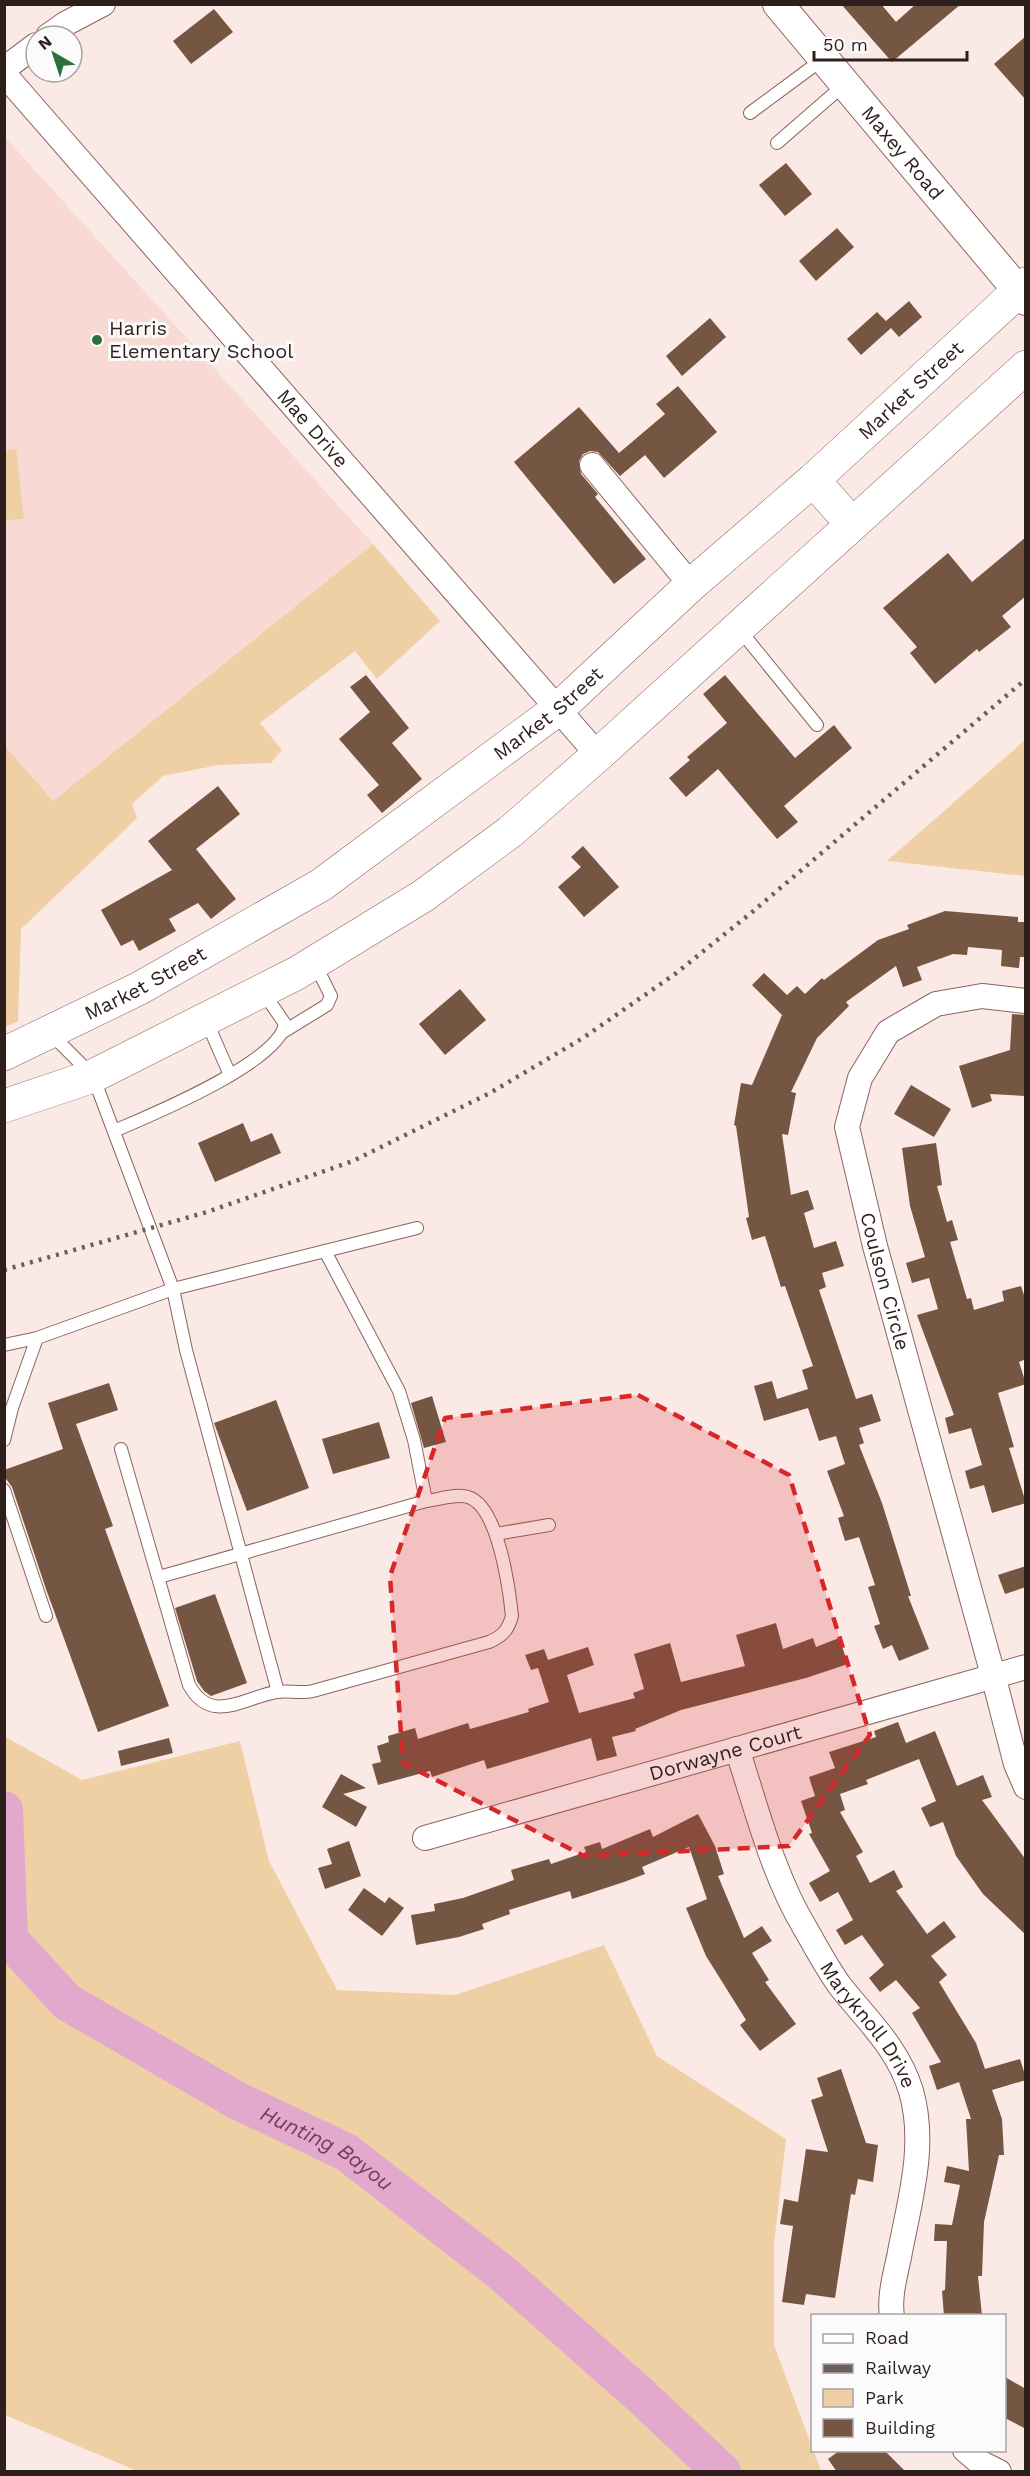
<svg xmlns="http://www.w3.org/2000/svg" width="1030" height="2476" viewBox="0 0 1030 2476" font-family="'Work Sans',sans-serif">
<rect width="100%" height="100%" fill="#fbe9e6"/>
<!-- built -->
<path fill="#f8d9d4" d="M4,136L373,544L53,801L5,746Z"/>
<!-- green -->
<g fill="#efd0a4">
<path d="M16,449L24,519L5,520V450Z"/>
<path d="M373,544L440,621L377,679L355,651L260,723L282,750L271,763L219,765L163,776L132,804L137,818L21,929L18,1021L5,1027V746L53,801Z"/>
<path d="M1025,740V876L887,861Z"/>
<path d="M4,1736L82,1780L240,1741L269,1861L337,1990L455,1995L604,1945L657,2056L786,2139L774,2244V2345L821,2471H137L5,2415Z"/>
</g>
<g fill="none" stroke-linecap="round" stroke-linejoin="round">
<!-- river -->
<path stroke="#e2a9cd" stroke-width="38" id="s1" d="M4,1810L9,1939L67,2002L238,2101L346,2152L502,2273L639,2394L722,2472"/>
</g>
<!-- building -->
<g fill="#755643">
<path d="M841,4H881L896,22L916,4H961L892,62Z"/>
<path d="M214,9L233,32L191,64L173,41Z"/>
<path d="M1026,36V100L994,64Z"/>
<path d="M786,163L812,194L785,216L759,185Z"/>
<path d="M837,228L854,247L816,281L799,261Z"/>
<path d="M909,301L922,317L899,337L891,328L861,355L847,339L877,312L886,321Z"/>
<path d="M710,318L726,337L682,376L666,356Z"/>
<path d="M678,386L717,432L664,478L645,455L620,476L598,452L590,451L583,454L579,461L581,474L598,494L595,497L646,559L614,584L514,462L579,407L619,453L665,414L656,404Z"/>
<path d="M1026,537V596L1002,616L1011,627L979,652L977,649L935,684L910,653L917,647L883,608L948,553L972,582Z"/>
<path d="M366,675L409,728L392,743L422,779L382,813L367,795L379,785L339,739L370,712L350,687Z"/>
<path d="M725,675L795,758L834,725L852,748L784,806L798,822L777,839L718,769L686,797L669,778L690,760L687,757L727,723L703,694Z"/>
<path d="M218,786L240,814L196,849L236,899L211,919L198,903L169,919L176,931L139,951L133,940L121,946L101,910L172,870L148,841Z"/>
<path d="M583,846L619,887L584,917L558,887L581,867L571,857Z"/>
<path d="M945,911L1018,917V922H1026V957H1020L1019,968L1001,966L1002,950L968,947L967,955L953,954L917,967L922,980L903,987L896,966L846,1002L849,1006L817,1038L791,1092L796,1093L788,1135L782,1134L791,1195L808,1190L814,1209L804,1213L814,1248L836,1241L844,1266L822,1273L826,1287L819,1290L856,1399L872,1394L881,1421L859,1428L864,1443L859,1445L882,1503L911,1596H908L929,1649L899,1661L892,1645L883,1649L874,1626L880,1624L868,1587L875,1585L859,1537L845,1541L838,1518L844,1516L827,1471L845,1464L836,1436L819,1441L808,1408L764,1421L754,1386L772,1381L777,1399L808,1389L802,1370L813,1366L785,1286L781,1287L765,1236L752,1240L746,1218L749,1217L736,1126L734,1125L741,1083L752,1085L782,1015L752,985L764,973L787,995L797,986L805,994L822,978L824,980L878,940L909,929L907,925Z"/>
<path d="M460,989L486,1020L445,1055L419,1024Z"/>
<path d="M1012,1014L1026,1015V1096L990,1094L992,1101L972,1108L959,1066L1010,1050Z"/>
<path d="M911,1085L951,1109L934,1137L894,1114Z"/>
<path d="M243,1123L251,1142L272,1133L281,1153L215,1182L198,1143Z"/>
<path d="M936,1143L942,1185L937,1186L947,1222L952,1220L958,1240L950,1242L967,1299L971,1298L974,1310L1004,1301L1002,1291L1021,1286L1026,1301V1359L1019,1362L1026,1384L998,1393L1014,1447L1009,1448L1026,1503L992,1513L984,1485L970,1489L965,1471L982,1465L971,1428L949,1434L945,1418L954,1415L917,1315L938,1309L929,1278L912,1283L906,1263L925,1257L910,1206L902,1148Z"/>
<path d="M109,1383L118,1410L76,1424L113,1526L105,1529L169,1706L98,1732L46,1589L12,1487L4,1476V1470L63,1449L48,1403Z"/>
<path d="M432,1396L446,1442L424,1448L411,1403Z"/>
<path d="M276,1400L309,1488L247,1511L214,1423Z"/>
<path d="M379,1422L390,1458L333,1474L322,1439Z"/>
<path d="M1026,1566V1587L1005,1594L998,1575Z"/>
<path d="M215,1594L247,1683L211,1696L204,1691L197,1681L175,1608Z"/>
<path d="M776,1623L783,1649L813,1638L816,1647L839,1638L848,1664L806,1678L681,1710L635,1729L636,1731L612,1737L617,1756L597,1761L591,1738L487,1769L484,1760L432,1777L430,1771L378,1785L372,1764L381,1762L377,1746L389,1742L388,1736L415,1728L418,1739L468,1723L470,1729L529,1712L528,1709L549,1702L538,1668L531,1670L525,1655L544,1649L548,1660L588,1647L594,1665L567,1675L579,1713L635,1698L633,1693L644,1689L634,1654L670,1643L681,1682L745,1666L736,1635Z"/>
<path d="M898,1722L906,1743L935,1731L957,1786L983,1775L992,1797L982,1800L1026,1860V1935L983,1894L956,1856L943,1822L930,1827L921,1808L936,1801L919,1759L866,1780L868,1784L840,1794L845,1810L840,1812L863,1852L856,1856L870,1883L894,1870L903,1887L896,1891L927,1934L944,1921L956,1937L931,1956L947,1975L939,1982L976,2043L985,2069L1020,2059L1026,2078V2080L992,2090L1002,2119L1004,2155H999L984,2222L982,2276H978L982,2316H944L942,2291L945,2290L947,2241H934L935,2224L952,2225L960,2185L944,2182L947,2166L969,2171L966,2119H971L959,2082L937,2090L929,2066L941,2062L912,2013L920,2008L896,1980L880,1992L869,1978L884,1965L862,1935L845,1945L836,1930L853,1920L838,1892L820,1902L809,1883L830,1871L809,1834L812,1833L801,1801L815,1796L809,1777L835,1768L829,1752L876,1737L874,1731Z"/>
<path d="M169,1738L173,1753L121,1766L118,1751Z"/>
<path d="M341,1774L366,1788L343,1794L367,1807L356,1827L322,1807Z"/>
<path d="M698,1814L715,1846L724,1874L718,1876L744,1938L762,1926L772,1941L752,1953L769,1980L765,1982L796,2024L760,2051L740,2025L746,2020L706,1956L686,1908L707,1899L689,1847L642,1867L645,1874L624,1882L572,1899L570,1891L509,1910L510,1914L482,1924L484,1929L459,1937L416,1945L411,1915L435,1911L434,1904L463,1898L514,1880L511,1870L549,1859L551,1864L586,1852L584,1847L600,1842L602,1849L650,1829L653,1837Z"/>
<path d="M349,1841L361,1876L325,1889L318,1868L332,1864L327,1849Z"/>
<path d="M364,1888L385,1903L389,1897L404,1908L382,1936L348,1910Z"/>
<path d="M841,2069L866,2143L878,2145L873,2182L858,2179L855,2195L851,2194L835,2298L806,2294L804,2305L782,2302L793,2226L780,2224L784,2199L798,2202L806,2149L828,2152L811,2100L823,2096L817,2078Z"/>
<path d="M1005,2377L1026,2389V2429L1005,2418Z"/>
<path d="M839,2451H885L906,2472H837L828,2459Z"/>
</g>
<g fill="none" stroke-linecap="round" stroke-linejoin="round">
<!-- service casing -->
<g stroke="#8a645f" stroke-width="14">
<g id="service">
<path d="M750,113L823,59"/>
<path d="M777,143L845,84"/>
<path d="M739,629L817,725"/>
<path d="M206,1020L230,1075"/>
<path d="M283,1032L327,1005L331,996L315,964"/>
<path d="M50,1033L93,1076L173,1289L186,1350L278,1692"/>
<path d="M114,1131C151,1115 278,1063 285,1024L263,992"/>
<path d="M325,1251L399,1391L414,1440L426,1501"/>
<path d="M4,1345L37,1338L173,1289L417,1228"/>
<path d="M4,1440L12,1408L37,1338"/>
<path d="M121,1449L189,1685C211,1725 243,1698 276,1692C288,1690 301,1694 313,1691L489,1642C503,1636 508,1630 512,1616C509,1587 498,1506 468,1497C457,1493 437,1500 426,1501L159,1577"/>
<path d="M4,1490L46,1616"/>
<path d="M496,1534L549,1525"/>
</g>
</g>
<!-- minor casing -->
<g stroke="#8a645f" stroke-width="26">
<g id="minor">
<path d="M48,36L65,24L103,4"/>
<path d="M4,69L36,45"/>
<path id="s2" d="M4,74L598,755"/>
<path d="M592,465L691,585"/>
<path id="s3" d="M1026,1001L982,996L936,1004L888,1032L860,1078L847,1127L875,1246L993,1675L1016,1764L1026,1787"/>
<path id="s4" d="M737,1749C757,1809 772,1873 805,1928C816,1947 827,1968 840,1986C867,2020 898,2048 911,2091C927,2146 909,2203 899,2257C895,2276 889,2297 892,2316"/>
<path id="s5" d="M425,1838L1026,1667"/>
<path d="M965,2450L979,2462L999,2472"/>
</g>
</g>
<!-- tertiary casing -->
<g stroke="#8a645f" stroke-width="32">
<g id="tertiary">
<path id="s6" d="M778,4L1026,300"/>
</g>
</g>
<!-- secondary casing -->
<g stroke="#8a645f" stroke-width="34">
<g id="secondary">
<path d="M813,480L852,524"/>
<path id="s7" d="M4,1054L140,988L321,885L558,709L691,585L813,480L1026,284"/>
<path d="M4,1106L93,1076L297,973L423,896L510,832L598,755L1026,367"/>
</g>
</g>
<!-- service -->
<use href="#service" stroke="#fff" stroke-width="12"/>
<!-- minor -->
<use href="#minor" stroke="#fff" stroke-width="24"/>
<!-- tertiary -->
<use href="#tertiary" stroke="#fff" stroke-width="30"/>
<!-- secondary -->
<use href="#secondary" stroke="#fff" stroke-width="33"/>
<!-- rail -->
<path stroke="#6e5e5b" stroke-width="4.5" stroke-dasharray="3 6" stroke-linecap="butt" d="M4,1270L207,1212L353,1161L490,1093L583,1038L675,974L751,913L1026,679"/>
</g>
<!-- marked area -->
<path fill="#d62828" fill-opacity="0.2" stroke="#d62828" stroke-width="4.5" stroke-dasharray="12 8" stroke-linejoin="round" d="M638,1395L789,1475L870,1735L789,1846L584,1856L403,1763L390,1576L445,1418Z"/>
<!-- markers -->
<circle fill="#2b703c" stroke="#fbfbfb" stroke-width="2" cx="97" cy="340" r="6"/>
<g text-anchor="middle" stroke-width="6" stroke-linejoin="round" paint-order="stroke">
<!-- street labels -->
<g font-size="20" fill="#2e1f1c" stroke="#fbfbfb">
<text dy="7" stroke="none"><textPath href="#s6" startOffset="194">Maxey Road</textPath></text>
<text dy="7" stroke="none"><textPath href="#s7" startOffset="1130">Market Street</textPath></text>
<text dy="7" stroke="none"><textPath href="#s2" startOffset="470">Mae Drive</textPath></text>
<text dy="7" stroke="none"><textPath href="#s7" startOffset="644">Market Street</textPath></text>
<text dy="7" stroke="none"><textPath href="#s7" startOffset="158">Market Street</textPath></text>
<text dy="7" stroke="none"><textPath href="#s3" startOffset="410">Coulson Circle</textPath></text>
<text dy="7" stroke="none"><textPath href="#s5" startOffset="312">Dorwayne Court</textPath></text>
<text dy="7" stroke="none"><textPath href="#s4" startOffset="308">Maryknoll Drive</textPath></text>
</g>
<!-- poi labels -->
<g font-size="20" fill="#2e1f1c" stroke="#fbfbfb" text-anchor="start">
<text x="109" y="335">Harris<tspan x="109" dy="23">Elementary School</tspan></text>
</g>
<!-- water labels -->
<g font-size="21" font-style="italic" fill="#793665" stroke="#fbfbfb">
<text dy="7" stroke="none"><textPath href="#s1" startOffset="513">Hunting Bayou</textPath></text>
</g>
</g>
<!-- border -->
<rect width="1030" height="2476" fill="none" stroke="#2e1f1c" stroke-width="12"/>
<!-- legend -->
<rect x="811" y="2314" width="195" height="138" fill="#fbfbfb" stroke="#a9a3a2" stroke-width="1.5"/>
<rect x="823" y="2334" width="30" height="9" fill="#ffffff" stroke="#a9a3a2" stroke-width="1.5"/>
<text x="865" y="2344" font-size="18" fill="#2e1f1c">Road</text>
<rect x="823" y="2364" width="30" height="9" fill="#6e5e5b" stroke="#a9a3a2" stroke-width="1.5"/>
<text x="865" y="2374" font-size="18" fill="#2e1f1c">Railway</text>
<rect x="823" y="2389" width="30" height="18" fill="#efd0a4" stroke="#a9a3a2" stroke-width="1.5"/>
<text x="865" y="2404" font-size="18" fill="#2e1f1c">Park</text>
<rect x="823" y="2419" width="30" height="18" fill="#755643" stroke="#a9a3a2" stroke-width="1.5"/>
<text x="865" y="2434" font-size="18" fill="#2e1f1c">Building</text>
<!-- north arrow -->
<g transform="translate(54 54) rotate(321)"><circle r="28" fill="#fbfbfb" stroke="#a9a3a2" stroke-width="1.5"/>
<path d="M0-4.5L10 22L0 15L-10 22Z" fill="#2b703c"/>
<text y="-9" font-size="16" font-weight="bold" text-anchor="middle" fill="#2e1f1c">N</text>
</g>
<!-- scale -->
<path d="M814 51v9h153v-9" fill="none" stroke="#2e1f1c" stroke-width="3"/>
<text x="823" y="51" font-size="18" fill="#2e1f1c" stroke="#fbfbfb" stroke-width="4.5" paint-order="stroke">50 m</text>
</svg>
